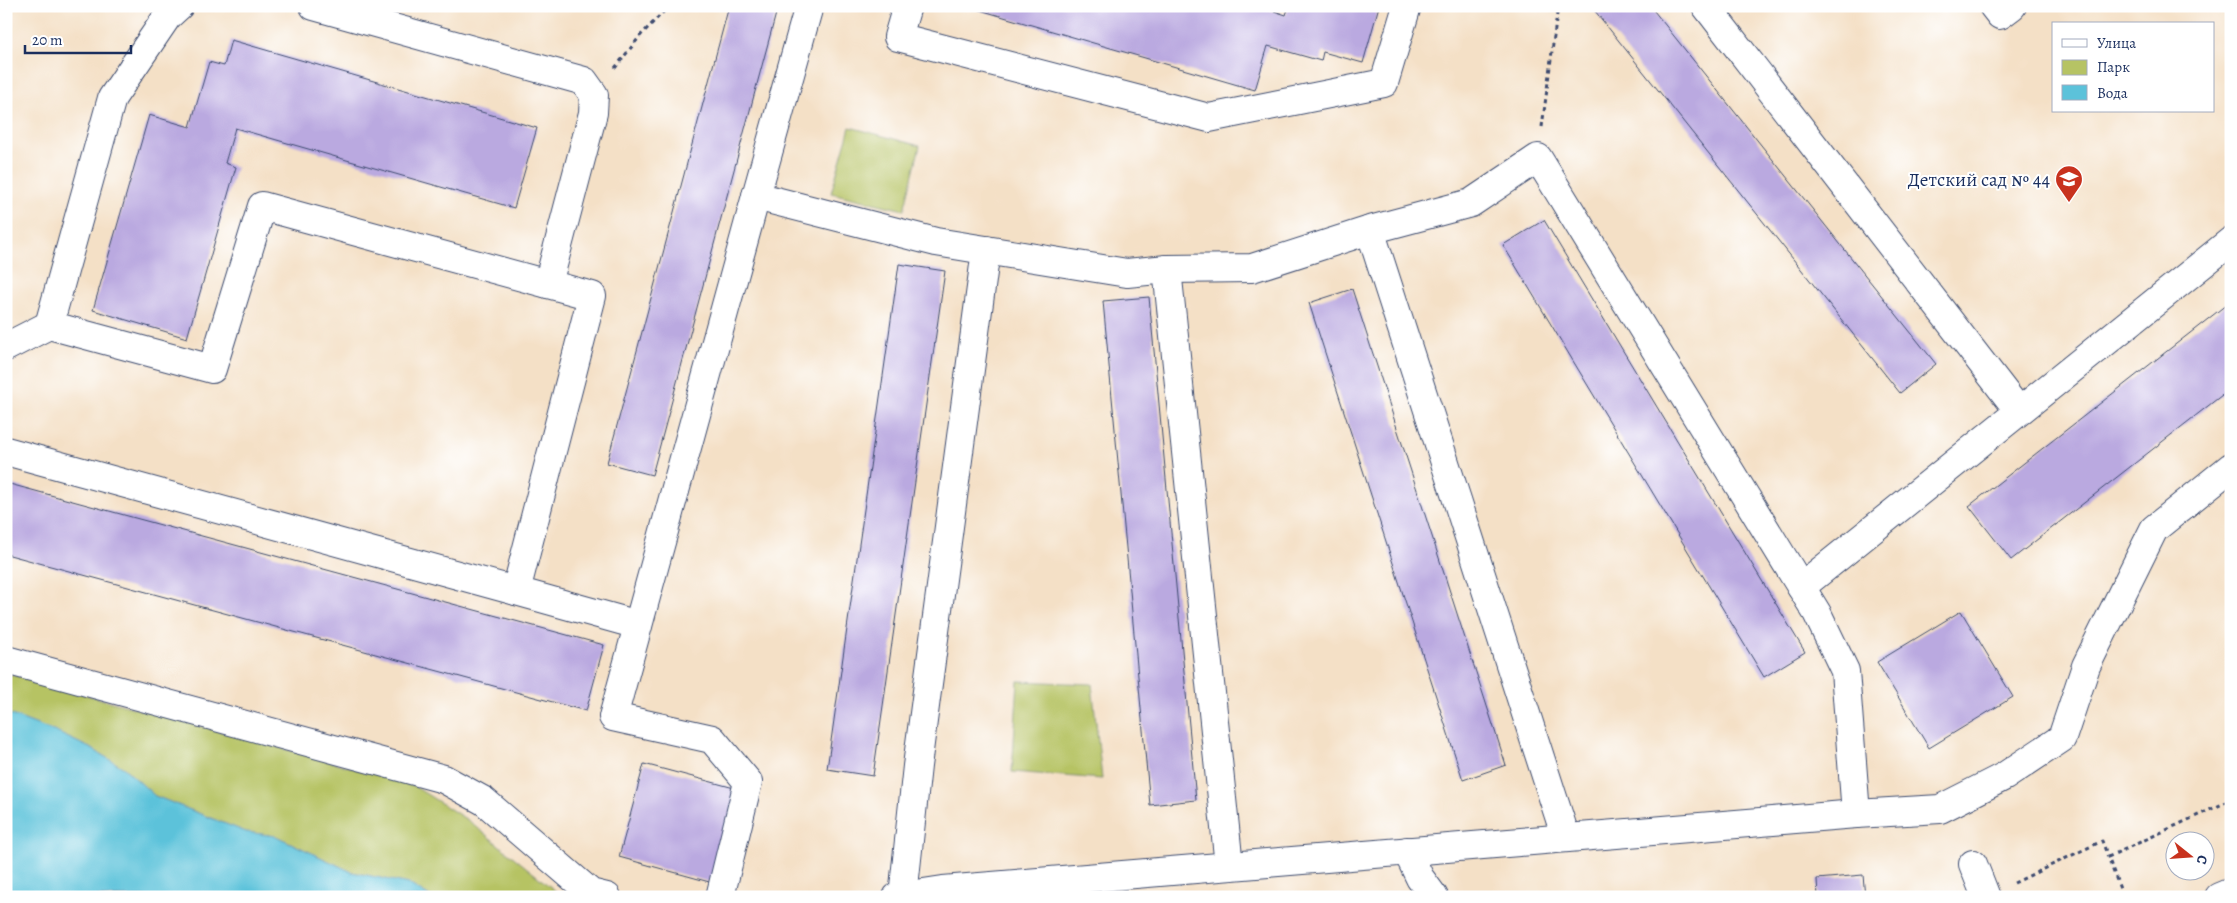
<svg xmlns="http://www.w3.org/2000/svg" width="2237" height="903" viewBox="0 0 2237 903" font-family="Alegreya,serif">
<rect width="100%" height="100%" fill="#fff"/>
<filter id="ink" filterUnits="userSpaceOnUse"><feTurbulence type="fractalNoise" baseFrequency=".02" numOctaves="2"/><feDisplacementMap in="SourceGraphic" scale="10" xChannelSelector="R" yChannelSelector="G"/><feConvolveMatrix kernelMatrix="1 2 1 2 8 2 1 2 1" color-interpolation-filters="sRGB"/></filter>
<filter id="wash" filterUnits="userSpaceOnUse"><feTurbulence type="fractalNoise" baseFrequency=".0096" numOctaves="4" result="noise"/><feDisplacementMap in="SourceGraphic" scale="20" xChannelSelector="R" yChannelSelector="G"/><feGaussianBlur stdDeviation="1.12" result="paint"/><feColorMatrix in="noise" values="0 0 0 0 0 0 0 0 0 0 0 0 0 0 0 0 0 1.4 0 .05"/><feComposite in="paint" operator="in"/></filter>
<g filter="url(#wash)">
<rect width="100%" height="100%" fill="#f4e0c6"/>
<!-- green -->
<g fill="#b6c364" stroke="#687961">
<path d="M850,127L920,146L904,210L831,193Z"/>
<path d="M6,673L409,783L469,821L563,897H430L409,884L352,872L276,836L246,832L155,796L124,768L92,749L56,732L6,713Z"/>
<path d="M1018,681L1092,684L1102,779L1012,772Z"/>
</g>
<!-- water -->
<path fill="#5cc2da" stroke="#3c789c" d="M6,713L56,732L92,749L124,768L155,796L246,832L276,836L352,872L409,884L430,897H6Z"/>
<g id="blocks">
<!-- building -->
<g fill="#baa9e0">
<path d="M729,6H778L652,475L607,463Z"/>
<path d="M966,6H1259L1286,15L1289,6H1379L1363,63L1323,52L1321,61L1268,46L1255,90Z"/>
<path d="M1591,6H1650L1936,364L1900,393Z"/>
<path d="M231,40L537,128L514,208L235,128L225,163L236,167L187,338L93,310L149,115L190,127L209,62L224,66Z"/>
<path d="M1544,220L1805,652L1764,677L1503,245Z"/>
<path d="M899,264L945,271L873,776L827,769Z"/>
<path d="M1352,289L1506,765L1463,780L1309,303Z"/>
<path d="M1149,297L1196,800L1150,805L1103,301Z"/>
<path d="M2231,301V388L2011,560L1969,506Z"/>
<path d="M6,483L604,645L586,711L6,554Z"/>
<path d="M1961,611L2013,697L1929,748L1877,662Z"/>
<path d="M644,764L738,789L713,883L619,857Z"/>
<path d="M1863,875L1865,897H1818L1817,879Z"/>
</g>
</g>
</g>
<g filter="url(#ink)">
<use href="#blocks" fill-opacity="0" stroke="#3c4a6e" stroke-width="1"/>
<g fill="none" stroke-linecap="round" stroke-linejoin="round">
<!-- minor casing -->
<g stroke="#3c4a6e" stroke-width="30">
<g id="minor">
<path d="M314,6L584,81L594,95L593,113L548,284"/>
<path d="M809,6L756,196L936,242L1127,273L1167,269L1252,268L1370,230L1471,203L1538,158L1817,613L1845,671L1856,814"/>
<path d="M907,6L898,37L1209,118L1384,83L1407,6"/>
<path d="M1706,6L2019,411"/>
<path d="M1993,6L2000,15L2012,6"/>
<path d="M1370,230L1566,838"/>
<path d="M1167,269L1229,866"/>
<path d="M49,325L112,98L167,17L179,6"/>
<path d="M6,347L49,325L212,369L262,206L592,296L516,591L6,451"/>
<path d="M1801,587L2231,241"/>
<path d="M516,591L638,625"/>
<path d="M6,660L444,779L484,801L591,893L607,897"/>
<path d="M1407,851L1420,878L1434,897"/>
<path d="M1973,864L1986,897"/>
<path d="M903,896L917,766L986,250"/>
<path d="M720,897L748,782L712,739L613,717L756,196"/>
<path d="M897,897L943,890L1856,814L1940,809L2005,776L2062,738L2086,666L2154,529L2231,467"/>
<path d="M2219,897L2231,892"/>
</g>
</g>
<!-- path -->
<g stroke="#3c4a6e" stroke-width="3" stroke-dasharray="4 4" stroke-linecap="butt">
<path d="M615,68L641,35L669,6"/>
<path d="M1542,127L1558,6"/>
<path d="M2108,857L2231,800"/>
<path d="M2014,883L2102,841L2123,897"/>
</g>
<!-- minor -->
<use href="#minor" stroke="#fff" stroke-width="28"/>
</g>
</g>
<!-- icons -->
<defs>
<g id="school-pin" transform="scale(1.4375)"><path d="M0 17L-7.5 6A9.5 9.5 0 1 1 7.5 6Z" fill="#c8321e" stroke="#fff"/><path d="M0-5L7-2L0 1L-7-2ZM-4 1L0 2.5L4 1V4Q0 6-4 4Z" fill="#fff"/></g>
</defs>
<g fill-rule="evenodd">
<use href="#school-pin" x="2069" y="179"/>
</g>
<g text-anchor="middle" stroke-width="4" stroke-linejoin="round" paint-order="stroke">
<!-- poi labels -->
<g font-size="19" fill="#1b2f5e" stroke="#fff" text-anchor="end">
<text x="2050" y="186">Детский сад № 44</text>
</g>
</g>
<!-- margin -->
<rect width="2237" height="903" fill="none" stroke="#fff" stroke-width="25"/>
<!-- legend -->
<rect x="2052" y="22" width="162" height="90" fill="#ffffff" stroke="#a4acbf"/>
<rect x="2062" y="39" width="25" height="8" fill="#ffffff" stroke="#a4acbf"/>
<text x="2097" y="48" font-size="15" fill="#1b2f5e">Улица</text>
<rect x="2062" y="60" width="25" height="15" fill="#b6c364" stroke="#a4acbf"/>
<text x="2097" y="72" font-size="15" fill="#1b2f5e">Парк</text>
<rect x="2062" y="85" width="25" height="15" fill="#5cc2da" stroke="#a4acbf"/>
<text x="2097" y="98" font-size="15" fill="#1b2f5e">Вода</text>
<!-- north arrow -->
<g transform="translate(2190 856) rotate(107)"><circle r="24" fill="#ffffff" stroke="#a4acbf"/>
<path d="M0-4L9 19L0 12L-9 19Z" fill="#c8321e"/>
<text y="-8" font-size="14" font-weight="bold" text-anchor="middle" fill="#1b2f5e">С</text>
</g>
<!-- scale -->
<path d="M25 45v8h106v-8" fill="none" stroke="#1b2f5e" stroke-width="2.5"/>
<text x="32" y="45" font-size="15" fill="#1b2f5e" stroke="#ffffff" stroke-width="4" paint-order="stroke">20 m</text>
</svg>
